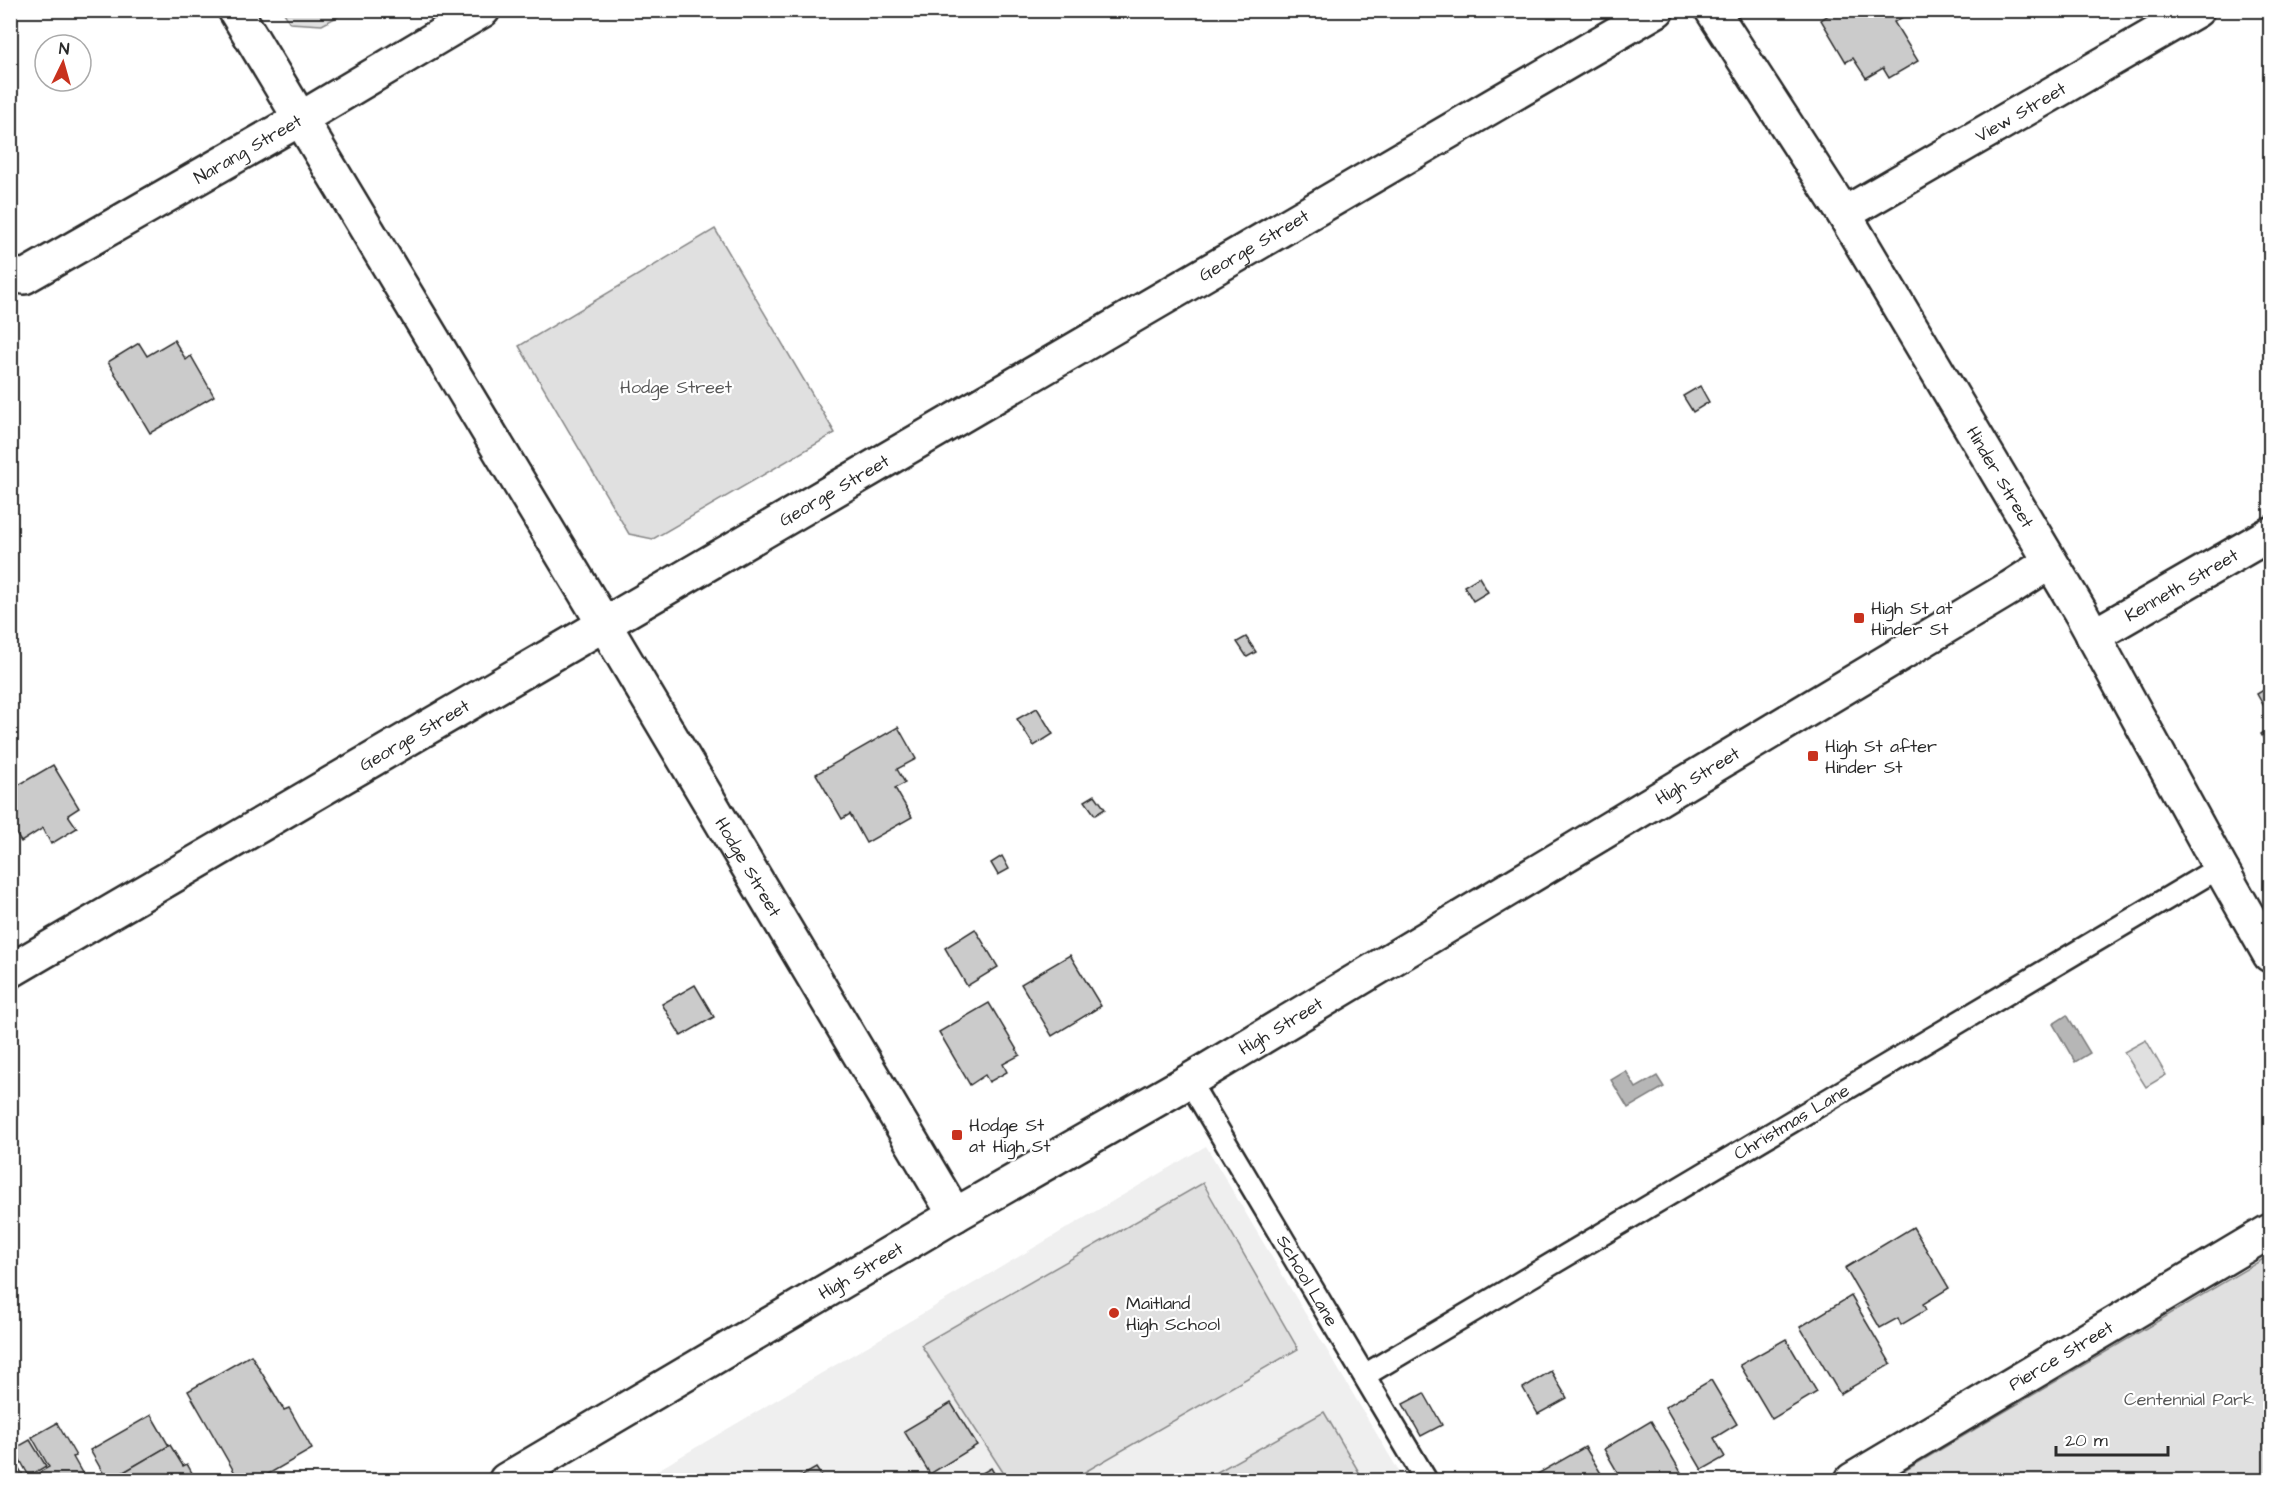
<svg xmlns="http://www.w3.org/2000/svg" width="2281" height="1491" viewBox="0 0 2281 1491" font-family="'Architects Daughter',sans-serif">
<rect width="100%" height="100%" fill="#fff"/>
<filter id="ink" filterUnits="userSpaceOnUse"><feTurbulence type="fractalNoise" baseFrequency=".0167" numOctaves="2"/><feDisplacementMap in="SourceGraphic" scale="12" xChannelSelector="R" yChannelSelector="G"/><feConvolveMatrix kernelMatrix="1 2 1 2 8 2 1 2 1" color-interpolation-filters="sRGB"/></filter>
<g filter="url(#ink)">
<!-- built -->
<path fill="#efefef" d="M1206,1146L1404,1480H641Z"/>
<!-- green -->
<g fill="#e0e0e0" stroke="#868686" stroke-width="1.5">
<path d="M283,11H348L322,25L290,23Z"/>
<path d="M715,229L835,433L653,539L629,534L519,346Z"/>
<path d="M2146,1040L2166,1075L2146,1087L2124,1052Z"/>
<path d="M1203,1183L1298,1349L1071,1480H1008L921,1345Z"/>
<path d="M2270,1255V1480H1889Z"/>
<path d="M1324,1412L1363,1479L1203,1480Z"/>
</g>
<!-- water -->
<g fill="#b6b6b6" stroke="#7e7e7e" stroke-width="1.5">
<path d="M2067,1015L2090,1053L2075,1062L2053,1024Z"/>
<path d="M1626,1071L1636,1088L1657,1076L1664,1087L1628,1108L1611,1080Z"/>
</g>
<!-- building -->
<g fill="#cbcbcb" stroke="#2b2b2b" stroke-width="1.5">
<path d="M1836,10H1915L1894,22L1918,61L1889,78L1883,68L1866,78L1853,58L1846,62L1821,20Z"/>
<path d="M174,340L186,360L191,356L214,396L150,433L108,362L139,343L147,356Z"/>
<path d="M1700,386L1709,402L1693,412L1683,396Z"/>
<path d="M1479,577L1488,592L1473,601L1464,586Z"/>
<path d="M1246,637L1256,652L1247,657L1237,642Z"/>
<path d="M2270,686V717L2257,694Z"/>
<path d="M1037,708L1053,734L1034,746L1017,719Z"/>
<path d="M898,727L916,759L897,769L905,783L895,788L912,817L866,843L850,814L842,819L816,774Z"/>
<path d="M2270,728V750L2261,734Z"/>
<path d="M53,765L79,808L68,815L77,828L51,844L43,828L21,842L10,824V790Z"/>
<path d="M1095,795L1105,809L1095,815L1085,801Z"/>
<path d="M1002,856L1009,869L998,875L991,863Z"/>
<path d="M975,929L998,967L967,986L945,948Z"/>
<path d="M1070,955L1101,1006L1052,1036L1021,984Z"/>
<path d="M695,985L714,1017L681,1036L662,1004Z"/>
<path d="M989,1003L1020,1055L1003,1064L1007,1072L989,1082L985,1075L970,1085L939,1032Z"/>
<path d="M1913,1227L1949,1288L1923,1304L1926,1310L1901,1325L1898,1318L1880,1328L1845,1268Z"/>
<path d="M1851,1296L1891,1364L1840,1394L1800,1327Z"/>
<path d="M1786,1339L1817,1392L1772,1419L1740,1365Z"/>
<path d="M251,1355L284,1410L289,1408L312,1449L258,1480H239L188,1391Z"/>
<path d="M1551,1371L1567,1398L1538,1414L1523,1388Z"/>
<path d="M1711,1380L1737,1424L1714,1438L1725,1457L1702,1470L1665,1407Z"/>
<path d="M1424,1393L1442,1425L1421,1436L1403,1404Z"/>
<path d="M951,1403L977,1445L930,1474L904,1431Z"/>
<path d="M151,1415L169,1446L110,1480H103L106,1478L90,1450Z"/>
<path d="M1651,1421L1682,1474L1671,1480H1622L1604,1449Z"/>
<path d="M57,1423L76,1456L73,1457L86,1480H10V1464L15,1462L26,1480L49,1467L32,1437Z"/>
<path d="M30,1440L46,1466L29,1476L14,1449Z"/>
<path d="M170,1445L183,1466L187,1464L196,1480H110Z"/>
<path d="M1585,1447L1605,1480H1537L1534,1476Z"/>
<path d="M816,1468L824,1480H795Z"/>
<path d="M991,1468L998,1480H970Z"/>
</g>
<g fill="none" stroke-linecap="round" stroke-linejoin="round">
<!-- lane casing -->
<g stroke="#2b2b2b" stroke-width="26">
<g id="lane">
<path id="s1" d="M1189,1081L1426,1480"/>
<path id="s2" d="M1365,1375L2220,867"/>
</g>
</g>
<!-- street casing -->
<g stroke="#2b2b2b" stroke-width="38">
<g id="street">
<path id="s3" d="M235,10L604,624L955,1215"/>
<path id="s4" d="M1712,10L1844,214L2081,613L2220,867L2270,955"/>
<path id="s5" d="M1844,214L2197,10"/>
<path id="s6" d="M2093,636L2270,534"/>
<path id="s7" d="M10,971L1657,10"/>
<path id="s8" d="M506,1480L955,1215L1189,1081L2010,588L2050,562"/>
<path id="s9" d="M1852,1480L2270,1231"/>
</g>
</g>
<!-- secondary casing -->
<g stroke="#2b2b2b" stroke-width="38">
<g id="secondary">
<path id="s10" d="M10,274L24,277L300,119L483,10"/>
</g>
</g>
<!-- lane -->
<use href="#lane" stroke="#fff" stroke-width="21"/>
<!-- street -->
<use href="#street" stroke="#fff" stroke-width="33"/>
<!-- secondary -->
<use href="#secondary" stroke="#fff" stroke-width="33"/>
</g>
</g>
<!-- markers -->
<g fill="#c8321e" stroke="#fff" stroke-width="2">
<rect x="1853" y="612" width="12" height="12" rx="3"/>
<rect x="1807" y="750" width="12" height="12" rx="3"/>
<rect x="951" y="1129" width="12" height="12" rx="3"/>
<circle cx="1114" cy="1313" r="6"/>
</g>
<g text-anchor="middle" stroke-width="4.5" stroke-linejoin="round" paint-order="stroke">
<!-- street labels -->
<g font-size="18" fill="#2b2b2b" stroke="#fff">
<text dy="6" stroke="none"><textPath href="#s5" startOffset="204">View Street</textPath></text>
<text dy="6" stroke="none"><textPath href="#s10" startOffset="272">Narang Street</textPath></text>
<text dy="6" stroke="none"><textPath href="#s7" startOffset="1440">George Street</textPath></text>
<text dy="6" stroke="none"><textPath href="#s4" startOffset="549">Hinder Street</textPath></text>
<text dy="6" stroke="none"><textPath href="#s7" startOffset="954">George Street</textPath></text>
<text dy="6" stroke="none"><textPath href="#s6" startOffset="102">Kenneth Street</textPath></text>
<text dy="6" stroke="none"><textPath href="#s7" startOffset="468">George Street</textPath></text>
<text dy="6" stroke="none"><textPath href="#s8" startOffset="1384">High Street</textPath></text>
<text dy="6" stroke="none"><textPath href="#s3" startOffset="999">Hodge Street</textPath></text>
<text dy="6" stroke="none"><textPath href="#s8" startOffset="898">High Street</textPath></text>
<text dy="6" stroke="none"><textPath href="#s2" startOffset="496">Christmas Lane</textPath></text>
<text dy="6" stroke="none"><textPath href="#s8" startOffset="412">High Street</textPath></text>
<text dy="6" stroke="none"><textPath href="#s1" startOffset="232">School Lane</textPath></text>
<text dy="6" stroke="none"><textPath href="#s9" startOffset="243">Pierce Street</textPath></text>
</g>
<!-- park labels -->
<g font-size="18" fill="#585858" stroke="#fff">
<text x="676" y="393">Hodge Street</text>
<text x="2189" y="1405">Centennial Park</text>
</g>
<!-- poi labels -->
<g font-size="18" fill="#2b2b2b" stroke="#fff" text-anchor="start">
<text x="1871" y="614">High St at<tspan x="1871" dy="21">Hinder St</tspan></text>
<text x="1825" y="752">High St after<tspan x="1825" dy="21">Hinder St</tspan></text>
<text x="969" y="1131">Hodge St<tspan x="969" dy="21">at High St</tspan></text>
<text x="1126" y="1309">Maitland<tspan x="1126" dy="21">High School</tspan></text>
</g>
</g>
<!-- margin -->
<rect width="2281" height="1491" fill="none" stroke="#fff" stroke-width="36"/>
<rect x="18" y="18" width="2245" height="1455" fill="none" stroke="#2b2b2b" stroke-width="2" filter="url(#ink)"/>
<!-- north arrow -->
<g transform="translate(63 63) rotate(5)"><circle r="28" fill="#ffffff" stroke="#aaaaaa" stroke-width="1.5"/>
<path d="M0-4.5L10 22L0 15L-10 22Z" fill="#c8321e"/>
<text y="-9" font-size="16" font-weight="bold" text-anchor="middle" fill="#2b2b2b">N</text>
</g>
<!-- scale -->
<path d="M2056 1446v9h112v-9" fill="none" stroke="#2b2b2b" stroke-width="3"/>
<text x="2065" y="1446" font-size="18" fill="#2b2b2b" stroke="#ffffff" stroke-width="4.5" paint-order="stroke">20 m</text>
</svg>
